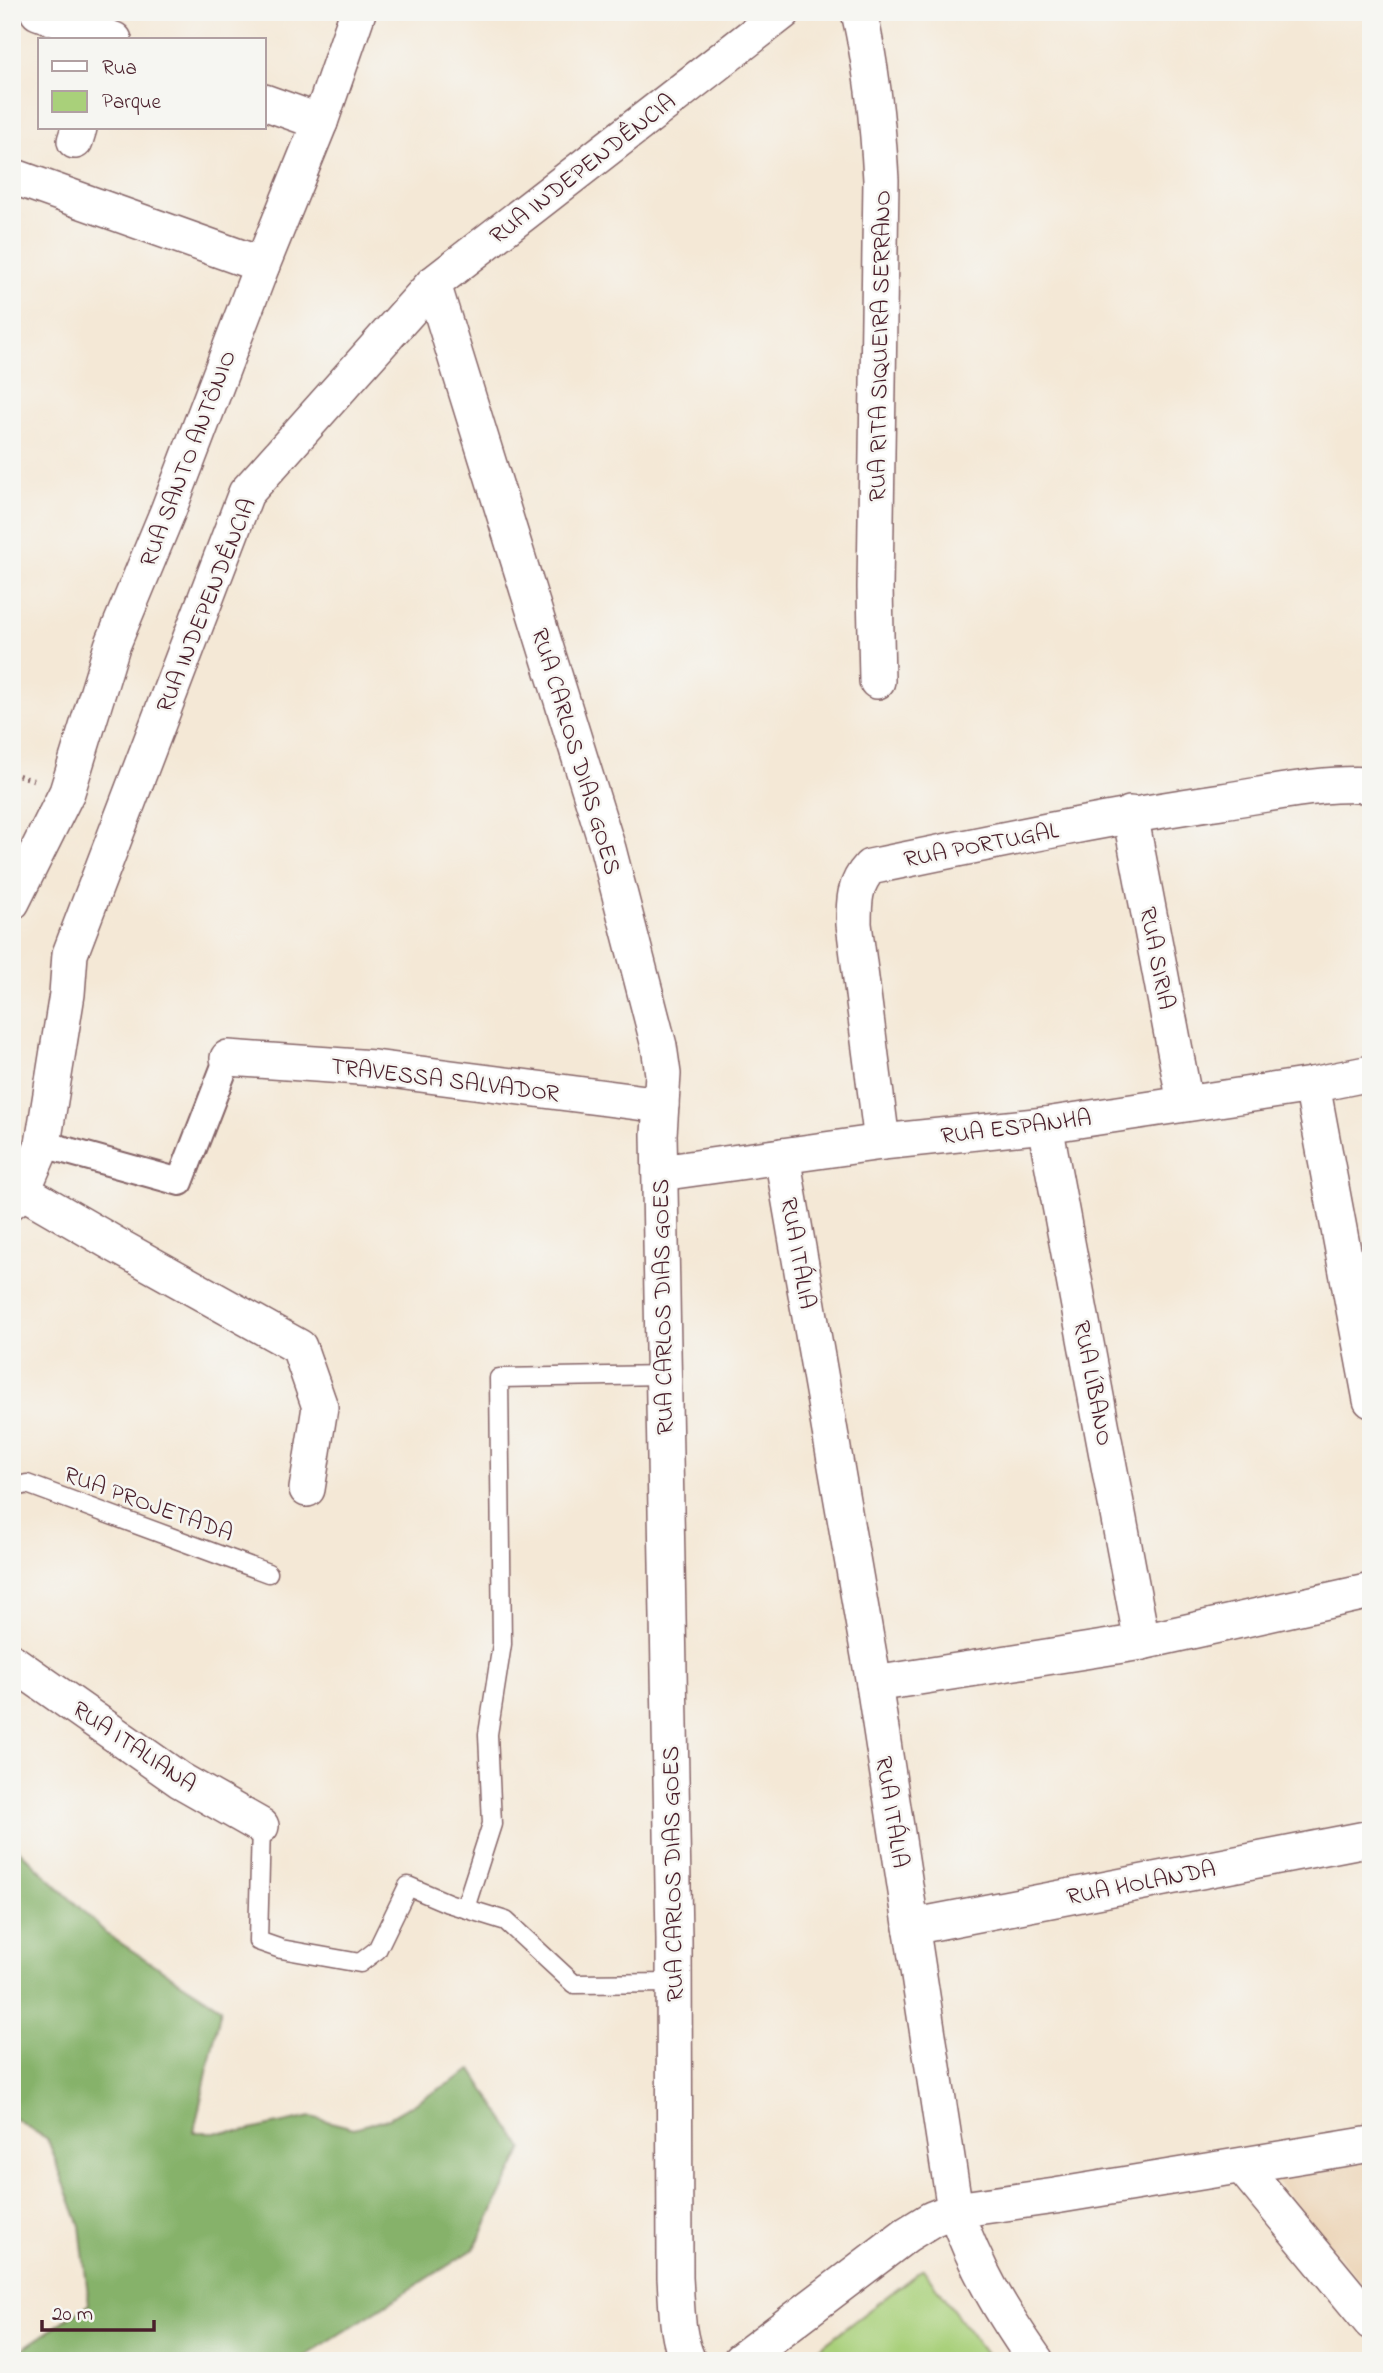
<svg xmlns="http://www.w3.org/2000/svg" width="1383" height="2373" viewBox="0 0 1383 2373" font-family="'Indie Flower',sans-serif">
<rect width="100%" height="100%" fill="#f6f6f2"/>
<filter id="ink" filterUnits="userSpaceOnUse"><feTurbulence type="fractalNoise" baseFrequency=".0143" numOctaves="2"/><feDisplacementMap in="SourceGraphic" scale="14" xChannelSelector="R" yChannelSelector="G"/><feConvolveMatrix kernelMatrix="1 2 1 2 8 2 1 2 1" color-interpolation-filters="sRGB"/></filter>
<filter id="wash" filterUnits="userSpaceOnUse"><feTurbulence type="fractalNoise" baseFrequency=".00686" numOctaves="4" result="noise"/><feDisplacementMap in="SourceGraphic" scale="28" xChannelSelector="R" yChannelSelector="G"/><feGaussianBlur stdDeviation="1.57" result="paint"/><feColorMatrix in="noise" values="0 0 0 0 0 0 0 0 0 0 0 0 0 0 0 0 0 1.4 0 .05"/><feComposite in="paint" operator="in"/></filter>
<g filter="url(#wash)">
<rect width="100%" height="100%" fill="#f4e8d6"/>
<!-- built -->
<path fill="#edd7bb" d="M1371,2160V2295L1272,2176Z"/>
<!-- green -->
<path fill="#a9d07a" stroke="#7a7852" stroke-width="2" d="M923,2269L991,2361H802Z"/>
<!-- forest -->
<path fill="#86b26a" stroke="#68684a" stroke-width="2" d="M12,1843L108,1935L221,2008L194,2132H241L311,2117L354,2128L389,2118L472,2070L523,2149L474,2249L297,2361H12V2352L19,2351L89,2304L80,2226L48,2140L12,2117Z"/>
</g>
<g filter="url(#ink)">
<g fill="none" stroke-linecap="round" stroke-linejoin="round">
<!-- service casing -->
<g stroke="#866567" stroke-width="21">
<g id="service">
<path d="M12,1488L27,1484L268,1573"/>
<path d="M261,1826L258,1941L281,1949L360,1963L377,1950L408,1886L448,1903L506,1921L574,1984L674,1983"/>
<path d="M465,1908L492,1824L488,1734L502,1644L499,1378L663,1375"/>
</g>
</g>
<!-- pedestrian casing -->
<g stroke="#866567" stroke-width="30">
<path id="pedestrian" d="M43,1144L180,1182L228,1058"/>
</g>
<!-- minor casing -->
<g stroke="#866567" stroke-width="38">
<g id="minor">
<path d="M38,12L114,40"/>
<path d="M859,12C872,68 878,123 881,180L875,588L877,681"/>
<path d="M264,102L320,122"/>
<path d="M75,141L79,128"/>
<path d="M12,176L262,265"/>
<path d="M433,284L608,849L659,1046L663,1074L659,1134L674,1939L675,2278C677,2306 676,2335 688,2361"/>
<path d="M1130,814L1185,1103"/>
<path d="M12,902L67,792L112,646L168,511L262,265L320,122L358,12"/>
<path d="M228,1058L374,1068L661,1105"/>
<path d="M1312,1085L1371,1400"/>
<path d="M1045,1125L1142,1642"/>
<path d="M882,1142L854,924C854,901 854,884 870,867C987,843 1104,818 1222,801C1270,794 1322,782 1371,785"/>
<path d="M660,1173L882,1142L1045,1125L1312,1085L1371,1073"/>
<path d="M21,1190L116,1245L299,1347L320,1407L307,1489"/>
<path d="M12,1201L26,1183L43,1144L67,994L70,954L246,493L433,284L783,12"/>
<path d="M12,1662L180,1780L261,1826"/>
<path d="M874,1684L1142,1642L1371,1591"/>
<path d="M911,1927L1371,1838"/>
<path d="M1242,2166L1371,2322"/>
<path d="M740,2361L906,2235L932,2219L955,2210L874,1684L782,1156"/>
<path d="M1036,2361C1000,2309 976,2269 955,2210L1055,2196L1371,2144"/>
</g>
</g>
<!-- path -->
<path stroke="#866567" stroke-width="4.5" stroke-dasharray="2 5" stroke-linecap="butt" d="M12,773L33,780"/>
<!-- service -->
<use href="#service" stroke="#fff" stroke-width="18"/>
<!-- pedestrian -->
<use href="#pedestrian" stroke="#fff" stroke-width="26"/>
<!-- minor -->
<use href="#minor" stroke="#fff" stroke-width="35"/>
</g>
</g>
<g text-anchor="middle" stroke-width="5" stroke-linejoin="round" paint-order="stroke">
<!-- street labels -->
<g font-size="24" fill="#4a1f2b" stroke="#f6f6f2">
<text transform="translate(582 168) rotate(-38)" y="8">RUA INDEPENDÊNCIA</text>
<text transform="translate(879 346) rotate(-89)" y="8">RUA RITA SIQUEIRA SERRANO</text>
<text transform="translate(187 458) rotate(-69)" y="8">RUA SANTO ANTÔNIO</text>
<text transform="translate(205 605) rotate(-68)" y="8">RUA INDEPENDÊNCIA</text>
<text transform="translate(577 751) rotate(73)" y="8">RUA CARLOS DIAS GOES</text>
<text transform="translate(981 844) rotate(-11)" y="8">RUA PORTUGAL</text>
<text transform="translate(1158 958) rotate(79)" y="8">RUA SIRIA</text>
<text transform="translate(445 1079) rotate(7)" y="8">TRAVESSA SALVADOR</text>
<text transform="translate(1016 1126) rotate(-7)" y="8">RUA ESPANHA</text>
<text transform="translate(799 1253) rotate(80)" y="8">RUA ITÁLIA</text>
<text transform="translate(662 1307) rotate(-91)" y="8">RUA CARLOS DIAS GOES</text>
<text transform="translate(1094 1383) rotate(79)" y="8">RUA LÍBANO</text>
<text transform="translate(149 1503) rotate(20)" y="8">RUA PROJETADA</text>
<text transform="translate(135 1746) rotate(34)" y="8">RUA ITALIANA</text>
<text transform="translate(893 1812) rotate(81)" y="8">RUA ITÁLIA</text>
<text transform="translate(672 1874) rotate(-91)" y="8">RUA CARLOS DIAS GOES</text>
<text transform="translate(1141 1882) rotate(-11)" y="8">RUA HOLANDA</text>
</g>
</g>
<!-- margin -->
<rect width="1383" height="2373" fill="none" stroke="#f6f6f2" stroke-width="42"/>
<!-- legend -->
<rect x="38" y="38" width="228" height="91" fill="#f6f6f2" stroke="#b1a0a2" stroke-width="2"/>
<rect x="52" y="61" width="35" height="10" fill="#ffffff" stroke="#b1a0a2" stroke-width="2"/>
<text x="102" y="74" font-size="21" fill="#4a1f2b">Rua</text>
<rect x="52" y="91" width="35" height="21" fill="#a9d07a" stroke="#b1a0a2" stroke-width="2"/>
<text x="102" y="108" font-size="21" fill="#4a1f2b">Parque</text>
<!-- scale -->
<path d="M42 2320v10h112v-10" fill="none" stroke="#4a1f2b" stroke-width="3.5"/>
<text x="52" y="2320" font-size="21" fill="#4a1f2b" stroke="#f6f6f2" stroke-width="5" paint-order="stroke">20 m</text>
</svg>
